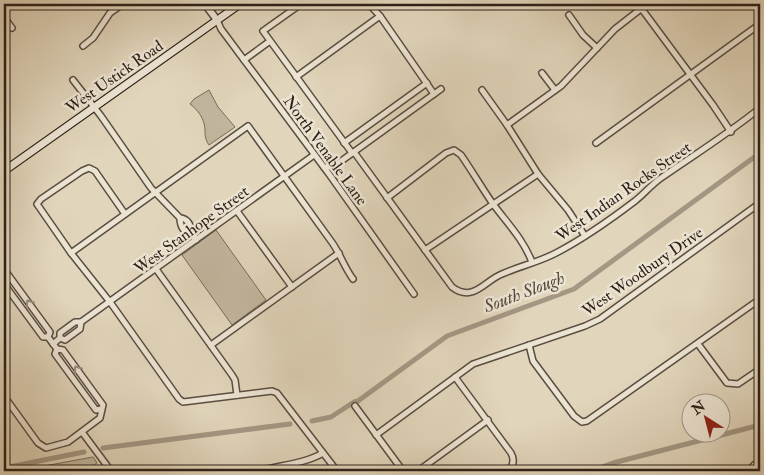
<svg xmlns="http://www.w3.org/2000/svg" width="764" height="475" viewBox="0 0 764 475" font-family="'IM FELL Double Pica',serif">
<rect width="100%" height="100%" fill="#e1d5bb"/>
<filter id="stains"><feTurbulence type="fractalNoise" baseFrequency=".004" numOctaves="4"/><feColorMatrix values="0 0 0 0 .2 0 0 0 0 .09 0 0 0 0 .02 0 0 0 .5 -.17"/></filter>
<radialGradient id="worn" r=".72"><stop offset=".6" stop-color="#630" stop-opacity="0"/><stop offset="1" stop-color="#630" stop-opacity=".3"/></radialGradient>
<!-- green -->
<g fill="#c2b69f" stroke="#786b5c">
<path d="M209,90L218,107L235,127L209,145C205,139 205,136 205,129C204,118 198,110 190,104L194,99Z"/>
<path d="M216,230L266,300L232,325L182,255Z"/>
<path d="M93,457L97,463L85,471H47L44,466Z"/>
</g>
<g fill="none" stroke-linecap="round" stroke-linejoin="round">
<!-- canal -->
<g stroke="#a49784" stroke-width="5">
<path d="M312,421L331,417L354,402L358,401L447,336L574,289L760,153"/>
<path d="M103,448L290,424"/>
<path d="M4,468L84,452"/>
<path d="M591,471L613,463L760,425"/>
</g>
<!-- minor casing -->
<g stroke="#5a4d41" stroke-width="8">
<g id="minor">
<path d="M301,4L263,31L352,153"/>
<path d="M369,4L380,16L434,94"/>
<path d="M641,8L713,105L731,132"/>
<path d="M569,15L583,35L597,48"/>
<path d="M4,17L12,28"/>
<path d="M217,20L221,29L329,174L414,294"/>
<path d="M83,46L93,38L110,13L123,4"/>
<path d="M244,60L270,41"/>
<path d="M542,73L555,90"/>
<path d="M296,77L380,16"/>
<path d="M73,80L101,116L151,188L180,218C192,219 191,232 196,240"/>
<path d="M482,90L507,125L538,174L568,210L585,236"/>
<path d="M507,125L561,86L615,29L647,4"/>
<path d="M344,143L427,83"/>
<path d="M596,143L760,24"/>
<path d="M354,152L452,287C473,303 484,281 502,274C520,266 539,262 556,253C583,239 610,220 635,201C644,194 651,185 661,178C694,155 728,134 760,108"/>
<path d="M324,167H333L441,89"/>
<path d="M387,198L446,153L454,150L461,155C472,171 482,188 493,204C508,224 523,239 532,262"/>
<path d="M237,211L292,287"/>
<path d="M125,214L95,171L89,168L82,171L41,199L37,204L71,253L110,302L179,399L183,402L272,391L277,393L337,471"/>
<path d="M180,218C180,228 186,234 194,237"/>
<path d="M425,250L538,174"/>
<path d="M71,253L248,126L331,241C340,253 344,267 353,279"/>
<path d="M4,269L50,332L48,337"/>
<path d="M156,269L232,375L235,380L237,395"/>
<path d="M4,284L43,337H48L57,349"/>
<path d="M81,322L314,155"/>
<path d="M53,344L60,338L65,340L80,329L81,322H75L60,333V338"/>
<path d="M698,344L727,383L738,384L760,369"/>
<path d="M211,345L339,253"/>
<path d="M529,345L533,361L574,416L582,422L587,421L760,299"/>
<path d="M455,377L511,453C515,460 513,466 508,471"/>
<path d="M4,396L38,443L46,448L68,442L100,418L103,405L63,350L57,349L55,354L96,410L101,409"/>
<path d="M355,406L403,471"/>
<path d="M82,432L111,471"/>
<path d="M376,435L473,364L585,326L600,319L760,203"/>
<path d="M258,471C280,465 304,464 323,453"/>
<path d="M418,471L488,420"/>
<path d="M749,471L754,465L760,461"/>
</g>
</g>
<!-- tertiary casing -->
<g stroke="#5a4d41" stroke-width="9">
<path id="tertiary" d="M205,4L217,20"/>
</g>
<!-- secondary casing -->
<g stroke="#2d2018" stroke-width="9">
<path id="secondary" d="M4,171L240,4"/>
</g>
<!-- minor -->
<use href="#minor" stroke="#ece4d3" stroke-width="5"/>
<!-- tertiary -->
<use href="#tertiary" stroke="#ece4d3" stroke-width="6"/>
<!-- secondary -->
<use href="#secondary" stroke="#ece4d3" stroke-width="7"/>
</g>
<!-- one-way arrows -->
<defs><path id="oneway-chevron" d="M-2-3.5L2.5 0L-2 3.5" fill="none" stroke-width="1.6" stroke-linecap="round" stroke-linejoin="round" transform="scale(1.25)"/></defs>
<g stroke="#968c7f">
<use href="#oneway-chevron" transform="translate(29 303) rotate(-126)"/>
<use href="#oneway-chevron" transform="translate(77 369) rotate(-126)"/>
</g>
<g text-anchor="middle" stroke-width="5" stroke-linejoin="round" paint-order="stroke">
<!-- street labels -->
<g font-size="16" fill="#2d2018" stroke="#ece4d3">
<text transform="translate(114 76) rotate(-35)" y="6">West Ustick Road</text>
<text transform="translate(326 150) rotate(54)" y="6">North Venable Lane</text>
<text transform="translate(623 191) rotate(-35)" y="6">West Indian Rocks Street</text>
<text transform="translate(191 229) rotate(-36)" y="6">West Stanhope Street</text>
<text transform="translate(642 271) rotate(-35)" y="6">West Woodbury Drive</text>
</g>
<!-- water labels -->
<g font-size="18" font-style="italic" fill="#574a3e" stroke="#ece4d3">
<text transform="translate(524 292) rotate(-21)" y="6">South Slough</text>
</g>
</g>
<!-- margin -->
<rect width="764" height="475" fill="none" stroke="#e1d5bb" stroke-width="20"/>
<rect x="5" y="5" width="754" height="465" fill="none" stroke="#2d2018" stroke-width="2.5"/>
<rect x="10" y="10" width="744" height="455" fill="none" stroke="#2d2018"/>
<!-- north arrow -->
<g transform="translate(706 418) rotate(324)"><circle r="24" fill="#ece4d3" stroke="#a09688"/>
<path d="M0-4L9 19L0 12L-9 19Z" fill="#8f2418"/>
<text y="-8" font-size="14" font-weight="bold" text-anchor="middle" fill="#2d2018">N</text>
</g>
<rect width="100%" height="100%" filter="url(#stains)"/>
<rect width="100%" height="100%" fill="url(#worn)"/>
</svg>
